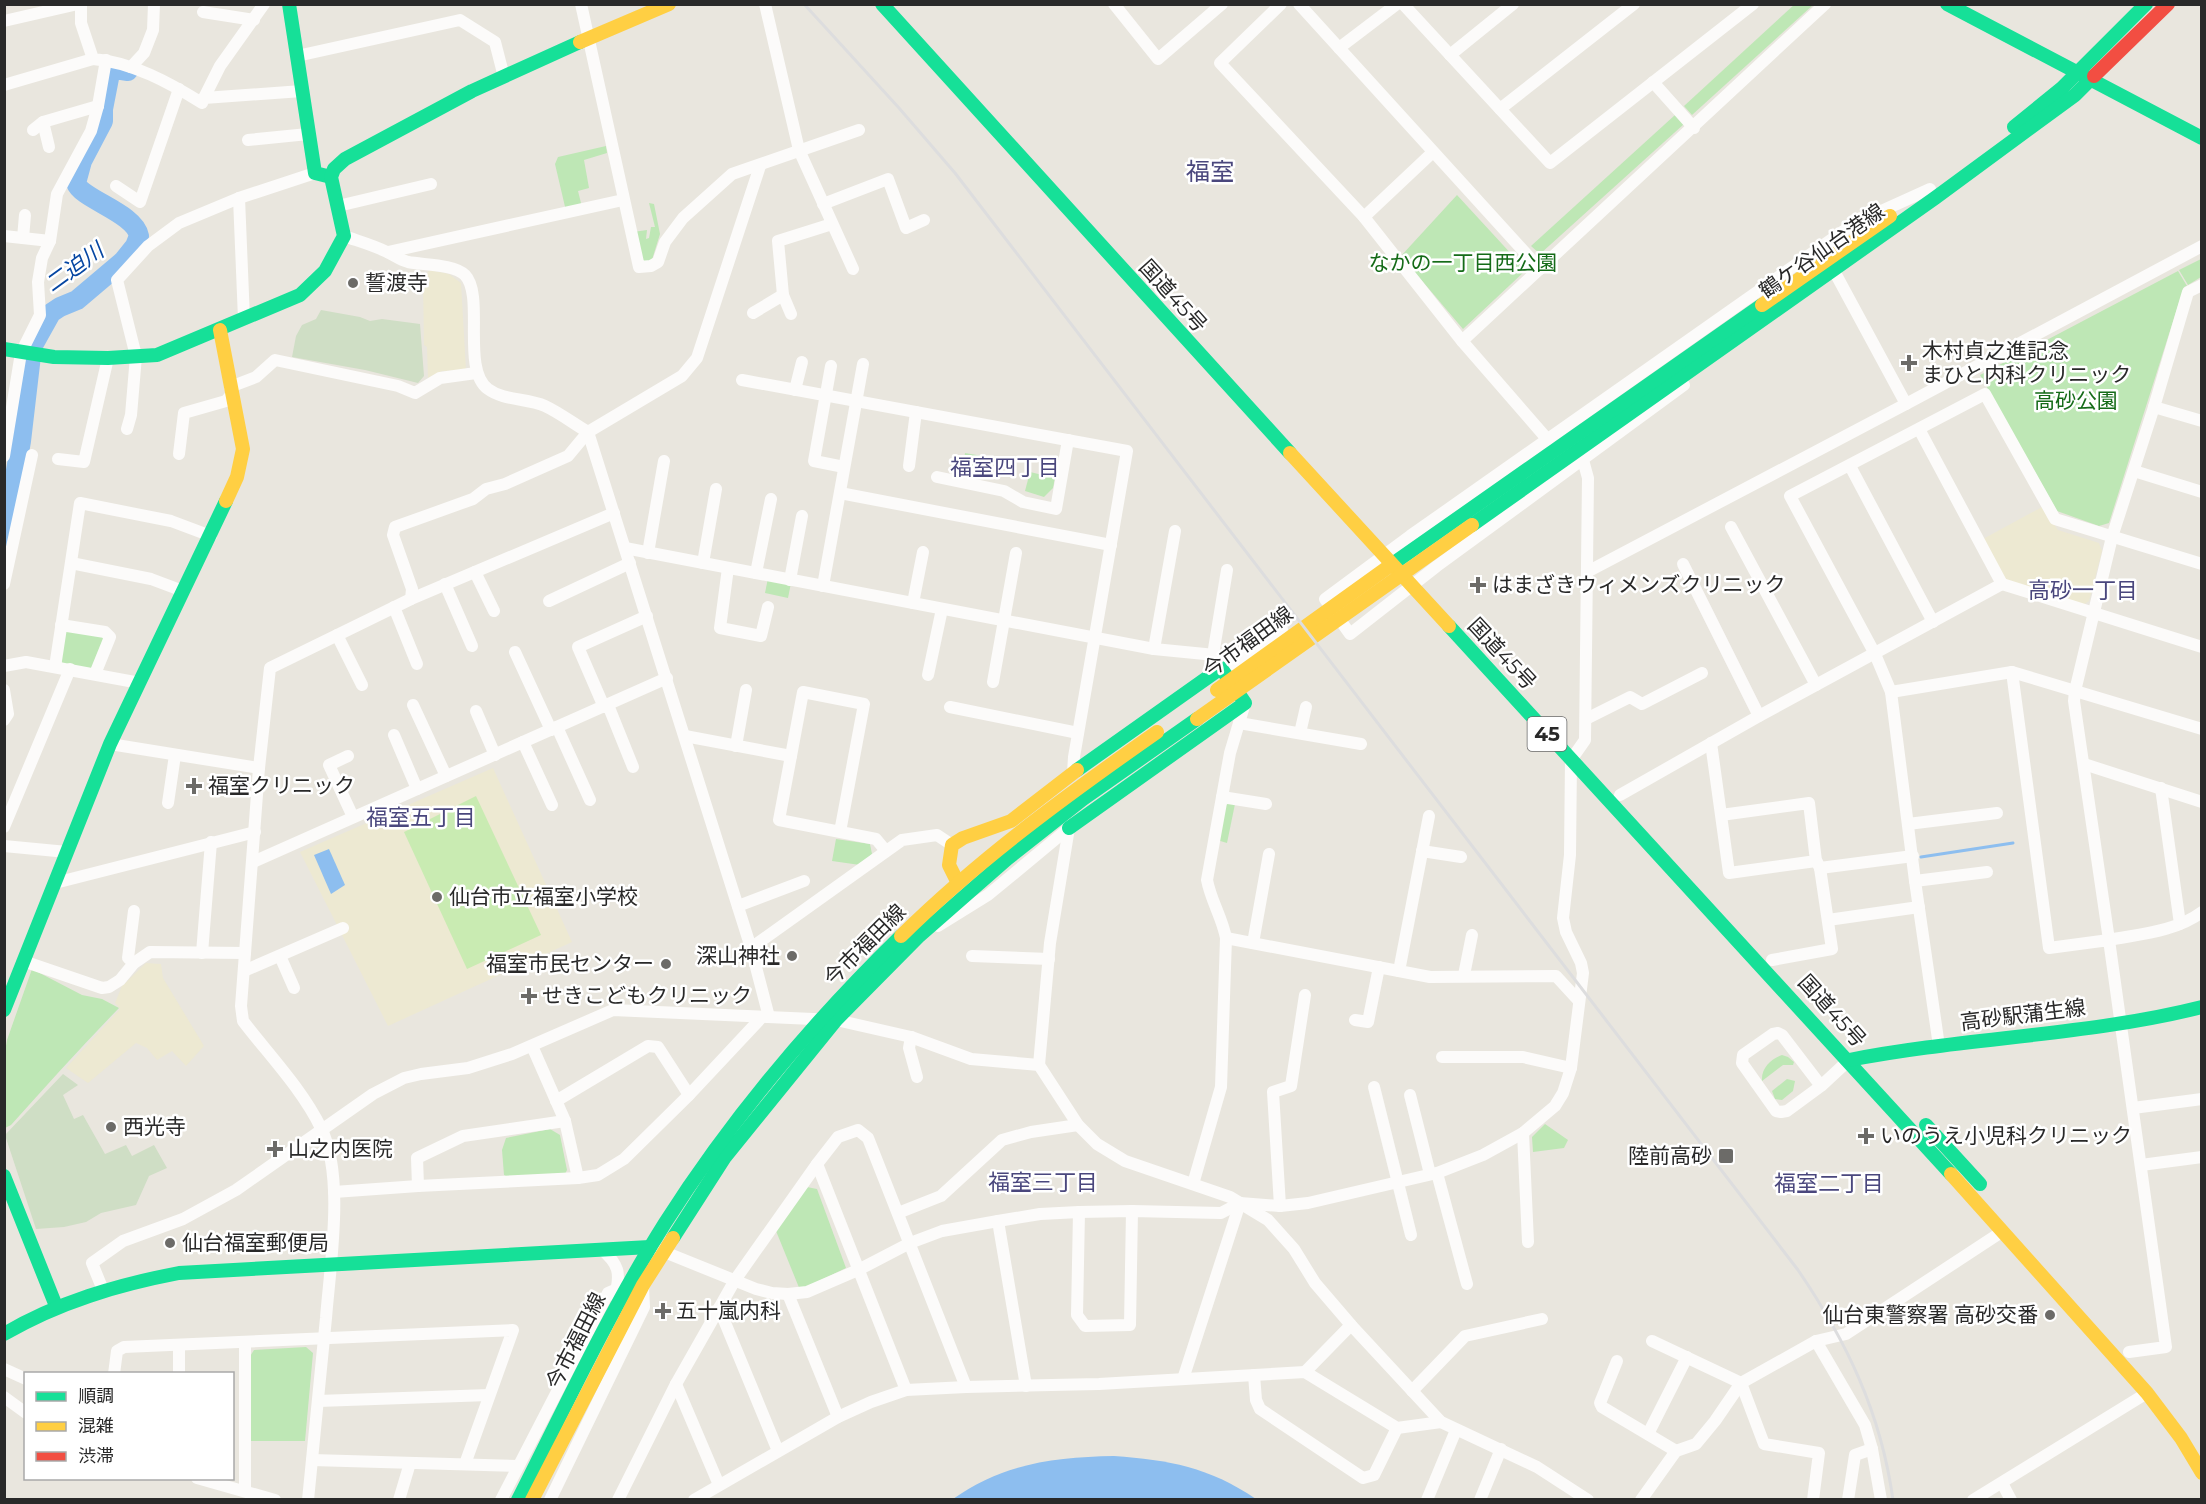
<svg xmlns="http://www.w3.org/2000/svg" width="2206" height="1504" viewBox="0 0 2206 1504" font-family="Montserrat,'Noto Sans JP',sans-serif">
<rect width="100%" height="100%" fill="#e9e6de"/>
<!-- education -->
<g fill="#ede9d2">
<path d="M429,270L449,274L461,283L466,370L442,371L428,378L427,347L424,345L423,281Z"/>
<path d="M2042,507L2058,530L2099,543L2102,551L2089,601L2083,605L2003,579L1983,539Z"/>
<path d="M493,768L572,942L388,1026L300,852Z"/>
<path d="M146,963L161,964L163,978L204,1046L186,1066L172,1051L157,1060L147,1048L136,1043L88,1083L66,1068L120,1009L115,1003L122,986Z"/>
</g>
<!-- green -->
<g fill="#bee7b5">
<path d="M1795,4L1813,5L1692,115L1684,106Z"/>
<path d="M1675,115L1684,124L1540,254L1531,246Z"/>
<path d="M606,146L607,153L584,160L589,188L578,191L582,207L566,211L555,164L558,157Z"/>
<path d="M1457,195L1526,270L1463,329L1401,256Z"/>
<path d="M649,203L654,204L660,234L651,263L642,264L633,232L647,230L646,239L649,238L651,227H655Z"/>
<path d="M2201,259V277L2188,285L2179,270Z"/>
<path d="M2178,271L2187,286L2184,287L2175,315L2109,523L2099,526L2057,511L1980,375Z"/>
<path d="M965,453L988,457L984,478L962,474Z"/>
<path d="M1030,472L1055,478L1053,488L1044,497L1025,491Z"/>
<path d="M768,578L791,583L788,598L765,593Z"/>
<path d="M64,628L107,638L94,670L63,664L59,657Z"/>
<path d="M1229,803L1235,804L1227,843L1217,840L1222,808Z"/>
<path d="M836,839L870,844L872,854L860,865L832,861Z"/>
<path d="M32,969L82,995L102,999L119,1008C82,1046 47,1085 11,1125L5,1128L4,1057L7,1040Z"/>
<path d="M1782,1055L1788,1057L1794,1062L1793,1065H1783L1762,1081C1761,1068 1771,1059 1782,1055Z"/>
<path d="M1787,1079L1795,1081L1793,1091L1782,1100L1775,1099L1772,1091Z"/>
<path d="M1545,1124L1568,1140L1564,1148L1533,1152L1532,1137Z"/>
<path d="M550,1129L560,1135L567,1170L564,1176L512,1179L504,1175L502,1150L506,1138Z"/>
<path d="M807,1187L817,1189L846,1268L800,1290L776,1231Z"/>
<path d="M306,1347L313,1353L305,1441H249V1358L254,1350Z"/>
</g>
<!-- cemetery -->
<g fill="#cfdec5">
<path d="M321,310L360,317L370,321L382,319L420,324L424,376L418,383L365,370L292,357L296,336L302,325L316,319Z"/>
<path d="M63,1074L78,1085L63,1095L74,1119L83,1115L105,1154L126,1145L132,1156L154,1145L167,1168L149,1176L136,1205L101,1213L86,1222L64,1227L36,1229L5,1135Z"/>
</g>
<!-- pitch -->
<path fill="#c9ebb2" d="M476,796L541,935L467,969L404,832Z"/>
<!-- water -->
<g fill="#8dbeef">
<path d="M329,849L345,885L331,894L314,855Z"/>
<path d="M1114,1456C1169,1460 1209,1467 1256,1499H953C1002,1464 1054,1457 1114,1456Z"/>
</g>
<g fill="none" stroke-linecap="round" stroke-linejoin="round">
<!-- stream -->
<path stroke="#8dbeef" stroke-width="3" d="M1921,857L2013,843"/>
<!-- river -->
<path stroke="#8dbeef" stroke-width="20" d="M4,553L12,519V494L21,441L32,347L51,313L60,307L77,300L123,261L135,246L139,236C135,213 81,199 76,183L82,161L103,121V109L110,73L115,69L128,71"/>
<!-- street -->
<g stroke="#fcfbfa" stroke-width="12">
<path d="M81,4V23L93,59C132,62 170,83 202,103L204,98L302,91"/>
<path d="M581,4L639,267L651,266L658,262L665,242L683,218L732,174L859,130"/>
<path d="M765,4L799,150L853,269"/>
<path d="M1114,4L1158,59L1222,4"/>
<path d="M1281,4L1220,63L1364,217L1433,152"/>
<path d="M1299,4L1540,269"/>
<path d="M1403,4L1550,163L1753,4"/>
<path d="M203,12L254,20"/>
<path d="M4,21L78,4"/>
<path d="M1339,48L1397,4"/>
<path d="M1450,55L1513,4"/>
<path d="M297,56L460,20L495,42L504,77"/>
<path d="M131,67L144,53L153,30L154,4"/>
<path d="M1653,82L1694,128"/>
<path d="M4,85L93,59"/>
<path d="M204,98L220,66L264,4"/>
<path d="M1500,109L1634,4"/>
<path d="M43,122L49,147"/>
<path d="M33,130L43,122L98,106"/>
<path d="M248,140L308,134"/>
<path d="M116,186L140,202L179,89"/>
<path d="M239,198L244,319"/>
<path d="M823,204L888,179L906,228L924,220"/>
<path d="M338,206L431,184"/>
<path d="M1364,217L1462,341L1548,440"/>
<path d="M4,236L50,241"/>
<path d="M344,236C358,241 373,245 387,252C394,255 400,260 408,262C423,265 454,264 465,275C485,296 461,369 488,389C504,401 527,398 545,406C560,413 574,424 588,432L751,948L769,1017"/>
<path d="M23,238L25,215"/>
<path d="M388,252L623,200"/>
<path d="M1833,269L1906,404L2202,246"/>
<path d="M2202,285L2188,292L2154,407L2112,537L2075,691L2074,701L2109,940C2140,934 2175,932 2202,912"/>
<path d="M753,313L783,295"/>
<path d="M791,314L783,295L778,241L832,224"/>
<path d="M1462,341L1825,4"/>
<path d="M831,366L814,461L844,467"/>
<path d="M742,380L1127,451L1074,757L1073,773"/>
<path d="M1684,385L1437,566L1350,634L1325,599L1410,536L1855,223L1930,189"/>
<path d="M230,387L256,377L275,360L398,386L415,393L440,378L476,373"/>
<path d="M795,390L802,362"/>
<path d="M2154,407L2202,421"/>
<path d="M127,429L131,415L136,356L117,280L148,246L179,223L239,198L315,173"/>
<path d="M179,454L184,413L226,401L232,394"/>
<path d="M4,456L21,353L40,315L38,282L42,258L50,241L57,194L91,131L98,106L106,60"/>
<path d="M58,459L84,462L108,358"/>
<path d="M909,466L916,412"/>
<path d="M1850,466L1933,622"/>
<path d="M2134,471L2202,492"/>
<path d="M937,477L1004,491L1023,502L1056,509L1068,440"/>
<path d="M840,493L1111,545"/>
<path d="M1731,527L1816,685"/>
<path d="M625,548L1154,649L1215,655L1221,668"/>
<path d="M648,553L664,461"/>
<path d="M71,563L151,579L183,591"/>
<path d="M703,563L716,489"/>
<path d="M1683,564L1759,716"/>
<path d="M728,568L720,628L761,636L768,607"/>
<path d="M475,572L494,611"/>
<path d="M1587,572L1906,404"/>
<path d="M756,573L771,499"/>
<path d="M790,580L802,516"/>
<path d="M4,584L32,455"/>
<path d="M445,584L472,646"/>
<path d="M2002,584L2202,647"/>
<path d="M823,586L863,364"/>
<path d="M411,599L614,513"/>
<path d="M549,601L630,563"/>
<path d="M913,603L923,552"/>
<path d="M394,607L417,664"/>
<path d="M61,625L105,632L110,637L95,674"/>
<path d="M337,635L362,685"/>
<path d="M1154,649L1175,531"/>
<path d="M515,652L551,730"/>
<path d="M1213,655L1227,570"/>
<path d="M4,666L26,662L140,683"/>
<path d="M55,667L80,503L171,521L211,536"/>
<path d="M1225,672L1282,629"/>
<path d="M2012,672L2049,948L2109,940L2166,1347L2129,1352"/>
<path d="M928,675L942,609"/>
<path d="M993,682L1016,553"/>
<path d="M4,690L8,714L4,720"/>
<path d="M1891,692L2012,672L2202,729"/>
<path d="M413,705L446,776"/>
<path d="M608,705L633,767"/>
<path d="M604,707L578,647L647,616"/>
<path d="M950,707L1078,733"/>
<path d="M476,711L495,755"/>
<path d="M1586,719L1630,697L1642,704L1702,673"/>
<path d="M1239,723L1361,744"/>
<path d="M557,727L590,800"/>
<path d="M1300,733L1306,707"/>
<path d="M394,735L417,789"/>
<path d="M685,736L791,756"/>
<path d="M523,742L552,805"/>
<path d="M1711,743L1729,873L1816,861L1809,803L1721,815"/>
<path d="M110,744L259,768"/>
<path d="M736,746L746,690"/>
<path d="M348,756L329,765L353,817"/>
<path d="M2084,764L2202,802"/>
<path d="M2161,788L2180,924"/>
<path d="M1620,795L1759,716L2002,584L1919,429"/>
<path d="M1222,797L1266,804"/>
<path d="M168,803L175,755"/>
<path d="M1908,824L1997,813"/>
<path d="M4,827L70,669"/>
<path d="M840,832L864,704L803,692L779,820L876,839L886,851"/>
<path d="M4,846L67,852"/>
<path d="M1422,851L1461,857"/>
<path d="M253,862L667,678"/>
<path d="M1817,862L1820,868L1913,856"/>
<path d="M1915,881L1987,872"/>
<path d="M55,883L255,832"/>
<path d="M738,906L804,881"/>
<path d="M1828,920L1919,907"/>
<path d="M938,926L988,895L1069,828"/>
<path d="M1226,938L1430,977L1556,976L1579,1001"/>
<path d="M1253,943L1269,854"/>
<path d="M751,948L902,840L937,835L952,845"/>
<path d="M202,953L211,842"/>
<path d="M280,956L294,988"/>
<path d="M972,956L1049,959"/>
<path d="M1772,960L1832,949L1820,868"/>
<path d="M23,961L102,988L109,987L120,980L134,963L150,952L245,953"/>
<path d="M134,963L128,958L134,911"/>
<path d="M244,971L343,928"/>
<path d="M1399,971L1429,816"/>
<path d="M1464,975L1472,935"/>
<path d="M1355,1020L1368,1022L1379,967"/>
<path d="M911,1037L909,1048L917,1077"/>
<path d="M532,1046L565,1121L578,1178"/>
<path d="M1939,1046L1915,881L1891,692L1875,654L1790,496L1985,394L2055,519L2202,564"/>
<path d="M1442,1057H1523L1571,1068"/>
<path d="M1039,1065L1050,943L1069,828"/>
<path d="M1821,1086L1782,1035L1778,1033L1773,1034L1743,1055L1742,1063L1776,1111L1781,1112L1787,1111L1821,1086L1849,1060"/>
<path d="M1374,1087L1411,1235"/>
<path d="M1410,1095L1430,1174"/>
<path d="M556,1101L648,1046L658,1047L689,1095"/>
<path d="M2133,1108L2202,1099"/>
<path d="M1523,1133L1528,1242"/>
<path d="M817,1164L906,1390"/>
<path d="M2141,1165L2202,1157"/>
<path d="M1437,1173L1467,1284"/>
<path d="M1193,1184L1221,1087L1226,938C1222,917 1211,901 1207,880L1230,753L1245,703"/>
<path d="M418,1186L417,1158L463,1136L565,1121"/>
<path d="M334,1192L418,1186L578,1178L598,1175L624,1159L689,1095L762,1017"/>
<path d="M1280,1206L1273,1092L1291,1086L1305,995"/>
<path d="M1079,1212L1077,1315L1085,1326L1130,1325L1132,1211"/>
<path d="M898,1213L941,1196L1002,1140L1031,1132L1078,1125"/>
<path d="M998,1221L1026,1386"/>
<path d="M601,1249C619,1264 621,1273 615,1296"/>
<path d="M657,1249L756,1289L772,1293L788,1294L807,1292L858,1270L910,1243L942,1231L998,1221L1040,1214L1079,1212L1132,1211L1221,1213L1240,1203L1280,1206L1308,1203L1437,1173L1483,1155L1523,1133L1555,1106L1563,1093L1571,1068L1583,973L1581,963L1566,932L1563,918L1570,855L1571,760L1585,740L1588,478L1583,460"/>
<path d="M103,1290L92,1263L123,1241L183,1219L236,1190L373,1094L404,1078L421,1074L468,1068L512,1054L613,1010L836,1020L911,1037L971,1059L1039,1065L1078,1125L1097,1144L1125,1161L1230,1197L1268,1220L1294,1249L1315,1283L1351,1325L1441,1422L1537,1467L1588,1500"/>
<path d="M788,1294L838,1417"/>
<path d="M719,1308L778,1451"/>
<path d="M1652,1341L1741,1383L1764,1444L1819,1453L1813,1500"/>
<path d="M1816,1341L1865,1425L1872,1449L1881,1500"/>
<path d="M245,1342V1491"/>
<path d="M1617,1361L1600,1403L1602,1407L1676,1451"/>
<path d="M4,1369L26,1379"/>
<path d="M1305,1372L1351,1325"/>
<path d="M114,1374L117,1351L124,1347L513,1330L465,1464"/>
<path d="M179,1374V1345"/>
<path d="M1254,1375L1256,1400L1260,1409L1363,1478L1374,1475L1397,1428"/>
<path d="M1183,1379L1240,1203"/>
<path d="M676,1384L719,1485"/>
<path d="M1412,1391L1465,1336L1542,1319"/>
<path d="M4,1397L26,1413"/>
<path d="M318,1401L489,1395"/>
<path d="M1648,1434L1687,1357"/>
<path d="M312,1460L518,1466"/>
<path d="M197,1478L275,1500"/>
<path d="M2002,1483L2011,1500"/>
<path d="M308,1500C314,1439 320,1378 326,1318C330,1265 345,1176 321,1128C302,1089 269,1055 243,1021L241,1006L259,768L270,668L411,599L412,589L393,535L395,527L473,499L486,489L505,484L568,456L588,432L682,376L697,358L760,166"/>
<path d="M399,1500L410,1463"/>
<path d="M501,1500L608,1293L617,1289"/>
<path d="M550,1500L644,1307L643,1286"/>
<path d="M618,1500L676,1384L735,1280L817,1164L838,1137L858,1130L868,1138L966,1387"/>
<path d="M694,1500L838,1417L871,1402L906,1390L966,1387L1099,1384L1305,1372L1397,1428L1441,1422"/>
<path d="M1427,1500L1456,1430"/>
<path d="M1480,1500L1501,1449"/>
<path d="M1641,1500L1676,1451L1696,1444L1715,1421L1741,1383L1816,1341L1846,1334L2003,1231"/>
<path d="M1848,1500L1855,1455L1872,1449"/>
<path d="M1973,1500L2147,1393"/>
</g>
<!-- fast -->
<g stroke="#16e098" stroke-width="14">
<path d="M289,4L315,173L331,177"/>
<path d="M882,4L1290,453"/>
<path d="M1947,4L2202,138"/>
<path d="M2014,127L2062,88L2146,4"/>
<path d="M4,349L54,357L108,358L157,355L300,295L325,271L344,236L331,177L334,169L345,159L472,91L580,42"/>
<path d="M1472,525L1935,198L2075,95L2094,76"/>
<path d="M1391,565L1762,305"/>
<path d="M1449,626L1951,1174"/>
<path d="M1069,828L1245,703L1221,668L1077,770"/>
<path d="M4,1010L110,744L226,501"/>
<path d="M1849,1060C1966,1037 2087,1036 2202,1007"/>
<path d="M1926,1125L1980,1184"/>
<path d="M4,1176L56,1306"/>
<path d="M673,1238L725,1157L836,1020L918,937L1007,859L1083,799L1197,719"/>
<path d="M4,1334C59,1302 117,1285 179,1273L650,1247"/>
<path d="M518,1500C565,1407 609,1312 665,1223C732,1118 812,1023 901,936"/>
</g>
<!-- slow -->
<g stroke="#ffcf43" stroke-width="14">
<path d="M580,42L669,4"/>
<path d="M1762,305L1890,216"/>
<path d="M220,330L243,449L237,477L226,501"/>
<path d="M1290,453L1449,626"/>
<path d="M1217,690L1391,565"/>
<path d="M1197,719L1472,525"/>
<path d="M958,883L949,865L952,845L963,838L1011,821L1077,770"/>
<path d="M901,936C979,859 1067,795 1157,732"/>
<path d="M1951,1174L2147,1393L2181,1438L2202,1473"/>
<path d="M532,1500L643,1285L673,1238"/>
</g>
<!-- jam -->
<path stroke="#f24e42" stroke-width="14" d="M2094,76L2168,4"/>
<!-- rail -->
<path stroke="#ddddde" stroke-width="3" d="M804,4L899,108L955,173L1798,1270C1847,1342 1881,1413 1893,1500"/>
</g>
<!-- markers -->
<g fill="#6c6b68" stroke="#fff" stroke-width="2">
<circle cx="353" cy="283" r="6"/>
<path d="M1906 354h6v6h6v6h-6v6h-6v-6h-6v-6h6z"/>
<path d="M1475 576h6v6h6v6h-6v6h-6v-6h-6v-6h6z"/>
<path d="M191 777h6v6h6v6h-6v6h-6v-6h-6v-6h6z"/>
<circle cx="437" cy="897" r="6"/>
<circle cx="792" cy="956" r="6"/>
<circle cx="666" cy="964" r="6"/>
<path d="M526 987h6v6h6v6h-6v6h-6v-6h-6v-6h6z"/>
<circle cx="111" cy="1127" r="6"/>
<path d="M1863 1127h6v6h6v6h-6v6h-6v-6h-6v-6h6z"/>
<path d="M272 1140h6v6h6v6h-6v6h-6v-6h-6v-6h6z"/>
<rect x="1718" y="1148" width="16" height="16" rx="3"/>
<circle cx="170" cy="1243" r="6"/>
<path d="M660 1302h6v6h6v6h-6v6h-6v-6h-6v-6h6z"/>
<circle cx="2050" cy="1315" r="6"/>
</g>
<g text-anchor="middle" stroke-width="5" stroke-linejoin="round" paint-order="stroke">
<!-- shield labels -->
<rect fill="#fff" stroke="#696969" stroke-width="1.5" x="1527.5" y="717" width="39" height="34" rx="4.5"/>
<g font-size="20" font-weight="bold" fill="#292929">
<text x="1547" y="741">45</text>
</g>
<!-- street labels -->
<g font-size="21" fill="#292929" stroke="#fff">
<text transform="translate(1822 251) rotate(-35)" y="7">鶴ケ谷仙台港線</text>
<text transform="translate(1173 296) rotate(48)" y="7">国道45号</text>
<text transform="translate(1248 642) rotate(-36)" y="7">今市福田線</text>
<text transform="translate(1502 654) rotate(47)" y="7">国道45号</text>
<text transform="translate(865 945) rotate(-45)" y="7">今市福田線</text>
<text transform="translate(1832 1011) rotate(48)" y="7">国道45号</text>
<text transform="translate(2023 1015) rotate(-7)" y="7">高砂駅蒲生線</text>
<text transform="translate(576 1341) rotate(-63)" y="7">今市福田線</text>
</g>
<!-- park labels -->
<g font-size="21" fill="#156b18" stroke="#fff">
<text x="1463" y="270">なかの一丁目西公園</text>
<text x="2076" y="408">高砂公園</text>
</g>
<!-- poi labels -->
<g font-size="21" fill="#292929" stroke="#fff" text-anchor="start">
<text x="365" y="290">誓渡寺</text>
<text x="1922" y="358">木村貞之進記念<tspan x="1922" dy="24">まひと内科クリニック</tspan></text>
<text x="1492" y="592">はまざきウィメンズクリニック</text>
<text x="208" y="793">福室クリニック</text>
<text x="449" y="904">仙台市立福室小学校</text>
<text x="780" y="963" text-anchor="end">深山神社</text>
<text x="654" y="971" text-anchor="end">福室市民センター</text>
<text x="542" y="1003">せきこどもクリニック</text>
<text x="123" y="1134">西光寺</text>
<text x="1880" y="1143">いのうえ小児科クリニック</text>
<text x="288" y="1156">山之内医院</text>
<text x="1712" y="1163" text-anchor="end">陸前高砂</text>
<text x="182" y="1250">仙台福室郵便局</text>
<text x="676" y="1318">五十嵐内科</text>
<text x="2038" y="1322" text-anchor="end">仙台東警察署 高砂交番</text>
</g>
<!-- water labels -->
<g font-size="22" font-style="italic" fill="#0546a2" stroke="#fff">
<text transform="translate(74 267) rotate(-36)" y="8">二迫川</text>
</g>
<!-- neighbourhood labels -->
<g font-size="22" fill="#4a477d" stroke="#fff">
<text x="1005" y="475">福室四丁目</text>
<text x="2083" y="598">高砂一丁目</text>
<text x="421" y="825">福室五丁目</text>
<text x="1043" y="1190">福室三丁目</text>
<text x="1829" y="1191">福室二丁目</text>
</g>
<!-- quarter labels -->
<g font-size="24" fill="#4a477d" stroke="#fff">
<text x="1210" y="180">福室</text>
</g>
</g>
<!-- border -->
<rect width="2206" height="1504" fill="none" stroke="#292929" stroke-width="12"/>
<!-- legend -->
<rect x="24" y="1372" width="210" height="108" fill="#ffffff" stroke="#a9a9a9" stroke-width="1.5"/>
<rect x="36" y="1392" width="30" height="9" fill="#16e098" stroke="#a9a9a9" stroke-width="1.5"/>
<text x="78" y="1402" font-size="18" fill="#292929">順調</text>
<rect x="36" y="1422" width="30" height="9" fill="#ffcf43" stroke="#a9a9a9" stroke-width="1.5"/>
<text x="78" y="1432" font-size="18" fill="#292929">混雑</text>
<rect x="36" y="1452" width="30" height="9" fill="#f24e42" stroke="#a9a9a9" stroke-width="1.5"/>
<text x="78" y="1462" font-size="18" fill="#292929">渋滞</text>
</svg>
